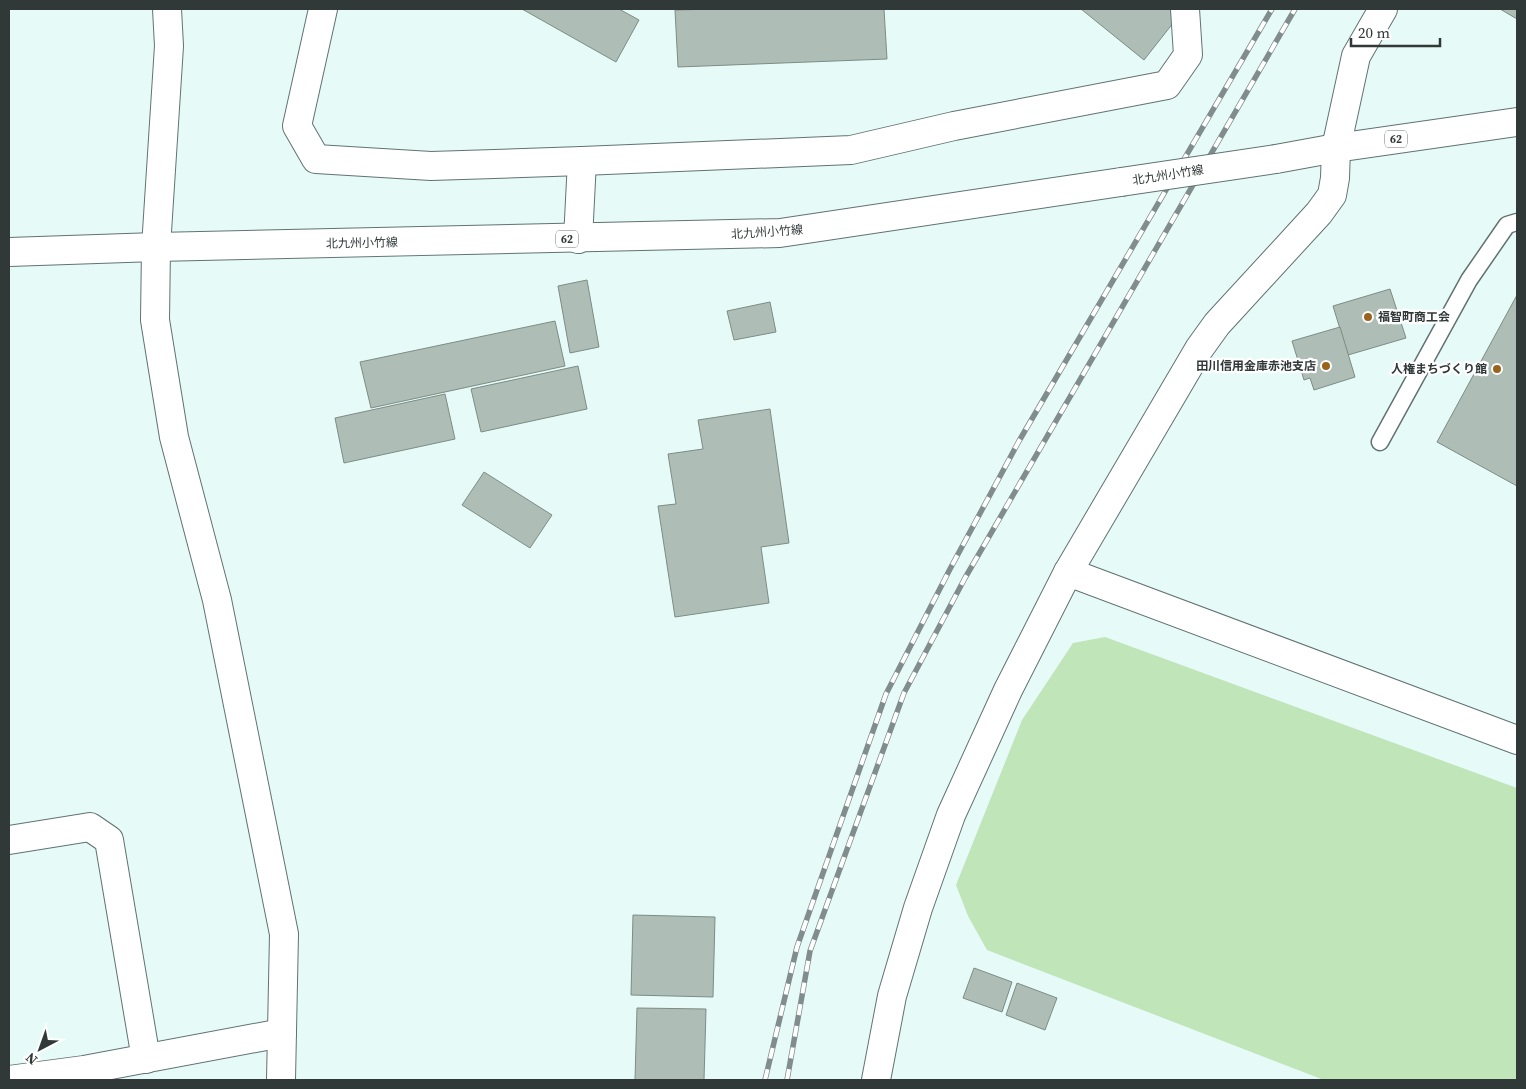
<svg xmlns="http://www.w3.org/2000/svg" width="1526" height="1089" viewBox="0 0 1526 1089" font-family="'Source Serif 4','Noto Sans JP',serif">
<rect width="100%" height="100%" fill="#e6faf8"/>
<!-- green -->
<path fill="#bfe5b9" d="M1105,637L1517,788V1080H1324L987,950L968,916L956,885L1022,720L1073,643Z"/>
<!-- building -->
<g fill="#aebeb6" stroke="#7d8c85">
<path d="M522,9H619L639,20L616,62Z"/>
<path d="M718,9H884L887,59L678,67L675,10Z"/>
<path d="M1081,9H1176L1181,13L1144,60Z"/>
<path d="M1500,9H1517V19Z"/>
<path d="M587,280L599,347L570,353L558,286Z"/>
<path d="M1390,289L1406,338L1348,355L1333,306Z"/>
<path d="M1517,295V486L1437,442Z"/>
<path d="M770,302L776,332L734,340L727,311Z"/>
<path d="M555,321L565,366L371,408L360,362Z"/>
<path d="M1340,327L1355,377L1314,390L1310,378L1304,380L1292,341Z"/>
<path d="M578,366L587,409L481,432L471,389Z"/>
<path d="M445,394L455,439L344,463L335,418Z"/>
<path d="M770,409L789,543L761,547L769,603L675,617L658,506L676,504L668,454L703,449L698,420Z"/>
<path d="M484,472L552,515L530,548L462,505Z"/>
<path d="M633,915L715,917L713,997L631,995Z"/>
<path d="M974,968L1012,982L1002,1012L963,998Z"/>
<path d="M1017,983L1057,998L1045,1030L1006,1015Z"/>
<path d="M637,1008L706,1009L704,1080H635Z"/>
</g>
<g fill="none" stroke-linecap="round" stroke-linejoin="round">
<!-- lane casing -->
<g stroke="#617271" stroke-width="19">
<path id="lane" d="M1380,442L1469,280L1507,225L1517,222"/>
</g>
<!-- street casing -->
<g stroke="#617271" stroke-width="30">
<g id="street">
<path d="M167,9L169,46L156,247L155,320L174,437L217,600L284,934L281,1080"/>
<path d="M323,9L297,126L316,159L431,166L582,161"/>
<path d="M578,239L582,161L851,150L954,126L1167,85L1188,55L1185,9"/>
<path d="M1068,572L1517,740"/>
<path d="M9,840L90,827L109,840L146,1059"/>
<path d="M9,1080L84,1070L282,1033"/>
</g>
</g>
<!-- secondary casing -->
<g stroke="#617271" stroke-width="30">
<path id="secondary" d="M876,1080L892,996L918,908L951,815L1008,690L1068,572L1199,349L1217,324L1319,213L1332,195L1335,178L1336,148L1356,56L1383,9"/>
</g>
<!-- primary casing -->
<g stroke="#617271" stroke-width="30">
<g id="primary">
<path d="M1276,159L1336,148L1517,122"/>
<path d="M9,252L156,247L780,233L1121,182"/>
</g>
</g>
<!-- lane -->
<use href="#lane" stroke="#fff" stroke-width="16"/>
<!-- street -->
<use href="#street" stroke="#fff" stroke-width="28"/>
<!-- secondary -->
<use href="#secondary" stroke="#fff" stroke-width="28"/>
<!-- primary -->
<use href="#primary" stroke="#fff" stroke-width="28"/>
<!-- rail casing -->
<g stroke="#808d8c" stroke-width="5.5">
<g id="rail">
<path d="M765,1080L797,947L886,694L950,569L1019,441L1272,9"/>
<path d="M787,1080L810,951L904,693L965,578L1295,9"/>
</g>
</g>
<!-- rail -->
<use href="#rail" stroke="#fff" stroke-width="4" stroke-dasharray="11" stroke-linecap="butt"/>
<!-- primary-bridge casing -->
<g stroke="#617271" stroke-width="30" stroke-linecap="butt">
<path id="primary-bridge" d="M1121,182L1276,159"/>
</g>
<!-- primary-bridge -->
<use href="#primary-bridge" stroke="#fff" stroke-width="28"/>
</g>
<!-- markers -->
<g fill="#9a621d" stroke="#fff" stroke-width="2">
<circle cx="1368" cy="317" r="5"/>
<circle cx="1326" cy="366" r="5"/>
<circle cx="1497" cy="369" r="5"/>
</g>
<g text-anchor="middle" stroke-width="4.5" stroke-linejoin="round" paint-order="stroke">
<!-- shield labels -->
<g fill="#fff" stroke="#6f7474" stroke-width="1">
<rect x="1385" y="130.5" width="22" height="17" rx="4"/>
<rect x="556" y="230.5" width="22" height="17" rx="4"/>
</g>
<g font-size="11" font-weight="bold" fill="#313838">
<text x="1396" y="143">62</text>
<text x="567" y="243">62</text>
</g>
<!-- street labels -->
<g font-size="12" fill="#313838" stroke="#fff">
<text transform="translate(1168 175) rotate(-9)" y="4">北九州小竹線</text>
<text transform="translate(767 232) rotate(-4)" y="4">北九州小竹線</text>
<text transform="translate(362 243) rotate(-1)" y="4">北九州小竹線</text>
</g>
<!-- poi labels -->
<g font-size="12" font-weight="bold" fill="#313838" stroke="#fff" text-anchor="end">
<text x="1378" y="321" text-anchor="start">福智町商工会</text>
<text x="1316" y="370">田川信用金庫赤池支店</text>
<text x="1487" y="373">人権まちづくり館</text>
</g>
</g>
<!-- border -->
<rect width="1526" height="1089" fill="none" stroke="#313838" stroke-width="20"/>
<!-- north arrow -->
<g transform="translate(40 1049) rotate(221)" stroke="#ffffff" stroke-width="4" paint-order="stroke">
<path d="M0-4L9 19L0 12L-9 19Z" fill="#313838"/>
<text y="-8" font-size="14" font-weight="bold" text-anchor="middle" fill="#313838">N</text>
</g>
<!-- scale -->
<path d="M1351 38v8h89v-8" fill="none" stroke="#313838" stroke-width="2.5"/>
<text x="1358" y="38" font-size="15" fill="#313838" stroke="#ffffff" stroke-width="4" paint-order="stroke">20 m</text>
</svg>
